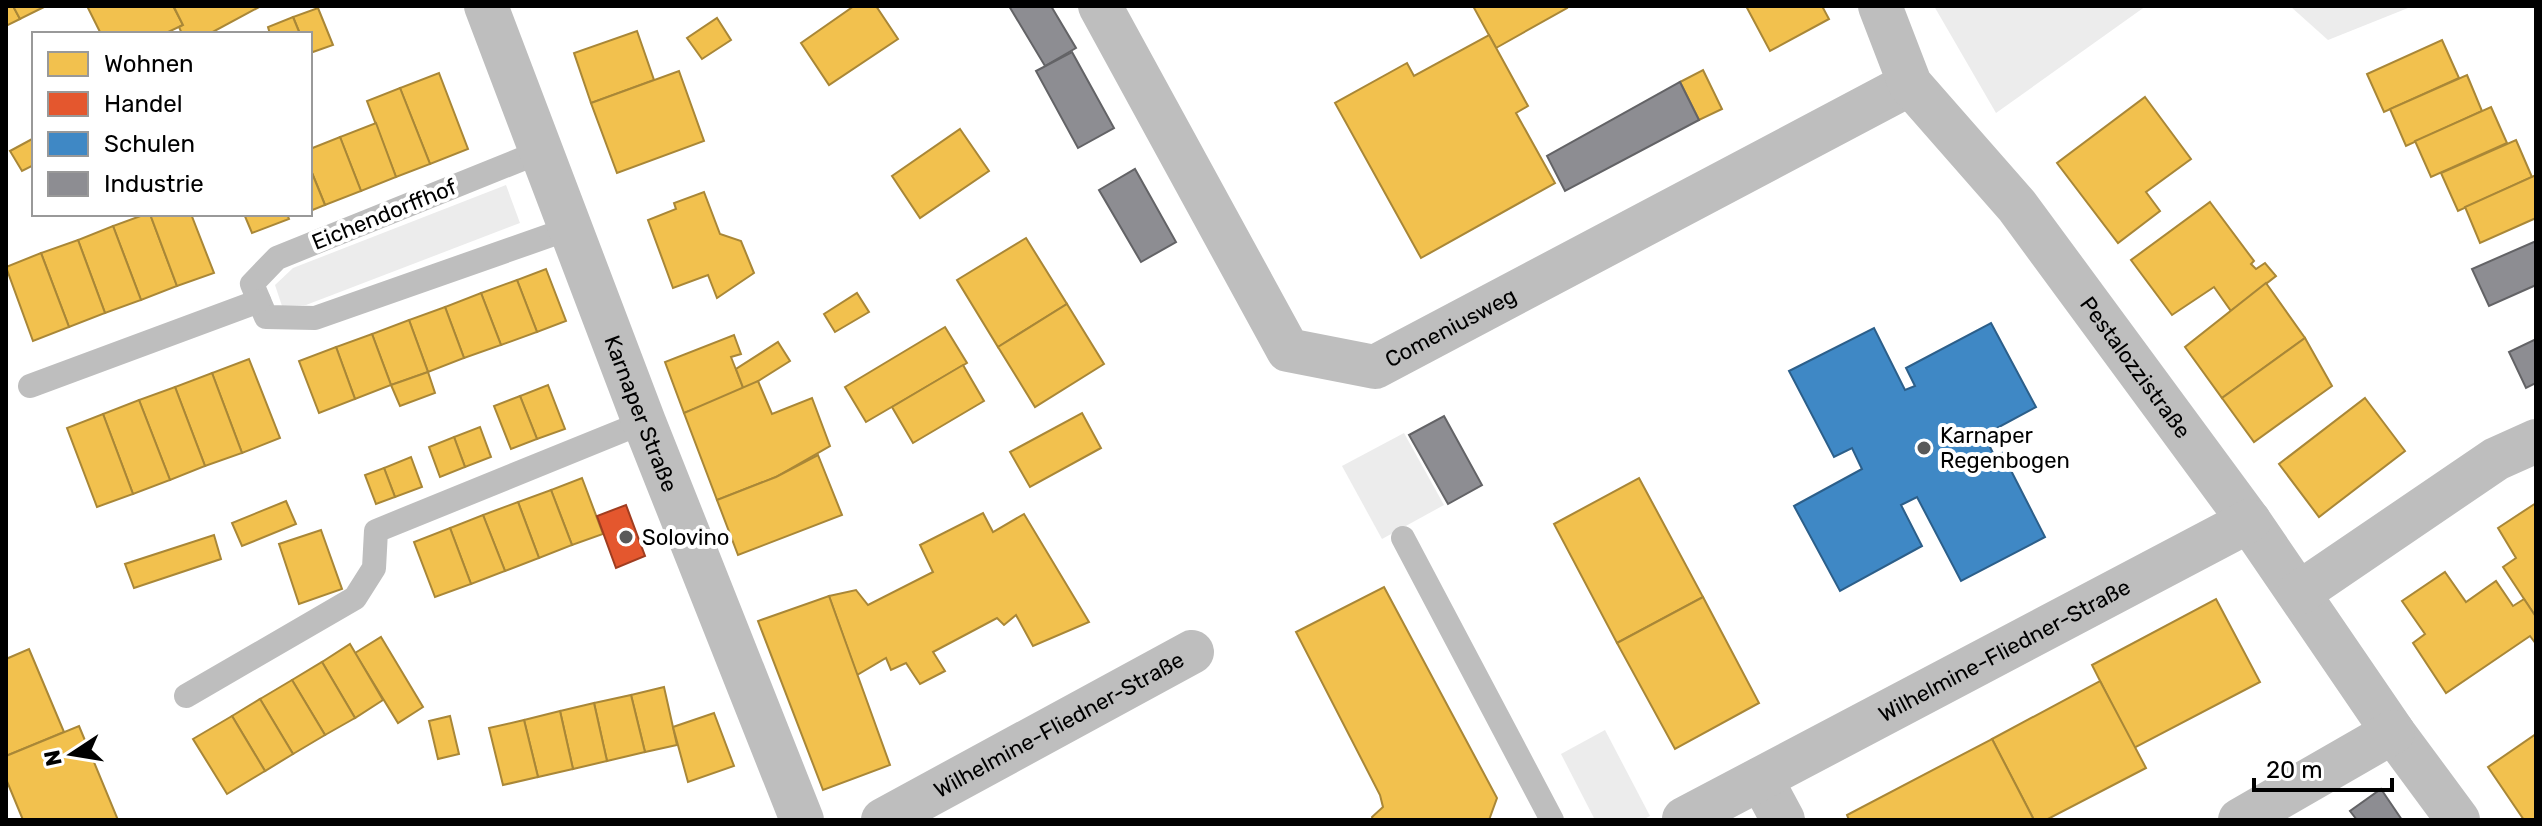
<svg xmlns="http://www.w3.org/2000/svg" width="2542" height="826" viewBox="0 0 2542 826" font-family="Rubik,sans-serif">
<rect width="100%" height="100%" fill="#fff"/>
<!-- green -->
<g fill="#ececec">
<path d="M1934,6H2146L1996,113Z"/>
<path d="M2290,6H2413L2328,40Z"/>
<path d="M506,185L520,223L306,305L282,306L275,285L293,268Z"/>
<path d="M1404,433L1444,505L1382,539L1342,466Z"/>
<path d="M1605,730L1650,816L1642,820H1595L1561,754Z"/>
</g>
<!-- homes -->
<g fill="#f2c14e" stroke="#a98737" stroke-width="2">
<path d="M6,6H13L20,19L6,26Z"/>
<path d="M13,6H46L20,19Z"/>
<path d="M87,6H173L183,25L164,34H101Z"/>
<path d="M261,6L209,34H182L179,27L183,25L174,7Z"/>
<path d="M854,6H876L898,39L829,85L801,43Z"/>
<path d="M1473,6H1566L1567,8L1496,48Z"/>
<path d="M1746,6H1822L1829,19L1770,51Z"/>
<path d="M318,8L333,45L310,53V34H300L293,17Z"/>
<path d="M293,17L300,34H270L268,27Z"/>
<path d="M717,18L731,40L702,59L687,38Z"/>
<path d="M637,31L654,80L591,103L574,53Z"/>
<path d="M1489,35L1528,106L1516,113L1555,183L1421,258L1335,103L1407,63L1414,76Z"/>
<path d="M2442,40L2459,78L2384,112L2367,74Z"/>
<path d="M1703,70L1722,109L1699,120L1680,82Z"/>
<path d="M679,71L704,141L617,173L591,103Z"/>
<path d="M439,73L468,149L430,164L400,88Z"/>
<path d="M2467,75L2482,111L2406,146L2390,109Z"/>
<path d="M400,88L430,164L396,177L367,101Z"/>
<path d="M2145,97L2191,159L2146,192L2160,211L2118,243L2057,163Z"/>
<path d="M2491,107L2507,143L2431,177L2415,141Z"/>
<path d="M376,123L396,177L361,191L340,137Z"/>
<path d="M960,129L989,171L920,218L892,176Z"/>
<path d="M340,137L361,191L325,205L310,168V149Z"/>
<path d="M34,138V165L22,171L10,151Z"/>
<path d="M2516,140L2532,177L2458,211L2441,173Z"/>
<path d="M310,168L325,205L310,211Z"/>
<path d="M2536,175V218L2480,243L2465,207Z"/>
<path d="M704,192L720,234L741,241L754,273L717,298L708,275L673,288L648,220L676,209L674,203Z"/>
<path d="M2210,202L2254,261L2251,264L2256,269L2265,263L2276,276L2231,311L2214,287L2172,315L2131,260Z"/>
<path d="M146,214H150L177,286L141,300L113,226Z"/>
<path d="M150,214H191L214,273L177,286Z"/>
<path d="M244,214H287L289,219L252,233Z"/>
<path d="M113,226L141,300L105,313L78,240Z"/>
<path d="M1026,238L1067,304L998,347L957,280Z"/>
<path d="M78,240L105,313L69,327L41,253Z"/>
<path d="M41,253L69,327L33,341L6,267Z"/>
<path d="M546,269L566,321L537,332L517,280Z"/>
<path d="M517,280L537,332L501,345L481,293Z"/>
<path d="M2266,283L2305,338L2222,398L2185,347Z"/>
<path d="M481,293L501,345L464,358L445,307Z"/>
<path d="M857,293L869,312L835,332L824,314Z"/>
<path d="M1067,304L1104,364L1035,407L998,347Z"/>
<path d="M445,307L464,358L428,372L409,320Z"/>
<path d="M409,320L428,372L391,385L372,334Z"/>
<path d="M945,327L967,363L866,422L845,387Z"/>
<path d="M372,334L391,385L355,399L336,347Z"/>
<path d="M734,335L741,354L731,357L744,390L684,413L665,362Z"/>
<path d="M2305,338L2332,386L2254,442L2222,398Z"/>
<path d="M778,342L790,361L744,390L736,369Z"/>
<path d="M336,347L355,399L319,413L299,361Z"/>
<path d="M249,359L280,438L242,453L212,373Z"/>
<path d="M963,365L984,401L913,443L892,407Z"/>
<path d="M428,372L435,393L400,406L391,385Z"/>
<path d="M212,373L242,453L205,466L175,387Z"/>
<path d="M758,381L772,414L812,398L830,446L776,477L717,500L684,413Z"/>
<path d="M548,385L565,429L537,439L520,396Z"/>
<path d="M175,387L205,466L170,480L139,400Z"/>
<path d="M520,396L537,439L511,449L494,406Z"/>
<path d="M2365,398L2405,451L2319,517L2279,464Z"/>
<path d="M139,400L170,480L133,494L103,414Z"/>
<path d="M1082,413L1101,448L1030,487L1010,452Z"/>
<path d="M103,414L133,494L97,507L67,428Z"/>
<path d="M480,427L491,457L465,467L454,437Z"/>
<path d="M454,437L465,467L440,477L429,447Z"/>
<path d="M818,455L842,515L738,555L717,500L776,477Z"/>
<path d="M411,457L422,487L395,497L384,468Z"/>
<path d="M384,468L395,497L376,504L365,475Z"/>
<path d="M582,478L603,534L572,545L551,490Z"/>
<path d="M1639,478L1703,597L1617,643L1554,524Z"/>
<path d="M551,490L572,545L539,558L518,502Z"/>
<path d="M286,501L296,524L242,546L232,523Z"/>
<path d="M518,502L539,558L505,571L483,515Z"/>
<path d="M2536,503V617L2503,567L2516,558L2498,528Z"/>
<path d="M983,513L993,532L1024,514L1089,622L1033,646L1016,615L1004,625L997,618L933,652L945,671L920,684L906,663L891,670L886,658L857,675L829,596L856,590L868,605L933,572L920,545Z"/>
<path d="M483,515L505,571L471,584L450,528Z"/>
<path d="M450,528L471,584L435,597L414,542Z"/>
<path d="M321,530L342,589L299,604L279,544Z"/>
<path d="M214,535L221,559L134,588L125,564Z"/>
<path d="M2445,572L2466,602L2496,581L2513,606L2524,599L2536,617V644L2530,636L2446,693L2413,643L2425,634L2402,601Z"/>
<path d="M1384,587L1497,798L1489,820H1373L1372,817L1383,807L1380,795L1296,632Z"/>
<path d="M829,596L890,765L823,790L758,621Z"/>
<path d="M1703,597L1759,703L1675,749L1617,643Z"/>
<path d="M2216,599L2260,682L2134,748L2092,665Z"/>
<path d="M381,637L423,707L398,723L355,653Z"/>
<path d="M350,644L383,700L355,718L322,662Z"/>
<path d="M29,649L64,732L6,756V659Z"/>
<path d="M322,662L355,718L325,735L292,680Z"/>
<path d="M292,680L325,735L293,754L260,699Z"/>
<path d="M2100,681L2146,768L2046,820H2034L1992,739Z"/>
<path d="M664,687L677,745L645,752L631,695Z"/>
<path d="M631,695L645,752L607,761L594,703Z"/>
<path d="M260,699L293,754L265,771L232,716Z"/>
<path d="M594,703L607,761L573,769L560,711Z"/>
<path d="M560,711L573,769L538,777L524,720Z"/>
<path d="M714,713L734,766L688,782L673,727Z"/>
<path d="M232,716L265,771L227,794L193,739Z"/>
<path d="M450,716L459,754L438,759L429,721Z"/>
<path d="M524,720L538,777L503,785L489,728Z"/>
<path d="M79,726L118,820H23L6,779V756Z"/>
<path d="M2536,734V820H2524L2488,767Z"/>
<path d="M1992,739L2034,820H1849L1847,815Z"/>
</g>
<!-- shops -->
<path fill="#e4572e" stroke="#a03d20" stroke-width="2" d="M626,505L645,556L616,568L597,516Z"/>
<!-- schools -->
<path fill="#3f88c5" stroke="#2c5f8a" stroke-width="2" d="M1991,323L2036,407L1984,435L1995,457L2002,453L2045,537L1961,581L1917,497L1901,505L1922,546L1840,591L1794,506L1862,469L1852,448L1834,457L1789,371L1874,328L1905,390L1915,386L1906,368Z"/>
<!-- industry -->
<g fill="#8d8d92" stroke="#636366" stroke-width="2">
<path d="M1009,6H1051L1076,48L1045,66Z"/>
<path d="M1072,52L1114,128L1078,148L1036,71Z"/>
<path d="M1680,82L1699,120L1565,191L1547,156Z"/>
<path d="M1135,169L1176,242L1141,262L1099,190Z"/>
<path d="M2536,241V285L2489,306L2472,269Z"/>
<path d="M2536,339V383L2526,388L2509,352Z"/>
<path d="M1444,416L1482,485L1448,504L1409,435Z"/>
<path d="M2381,789L2402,820H2357L2350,811Z"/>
</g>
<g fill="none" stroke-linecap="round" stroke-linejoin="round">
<!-- service -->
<g stroke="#bebebe" stroke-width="24">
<path d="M542,151L277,258L252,284L266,317L315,318L571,228"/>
<path d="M30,386L259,301"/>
<path d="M1403,538L1552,820"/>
<path d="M186,696L355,598L374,568L376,531L644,422"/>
</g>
<!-- minor -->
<g stroke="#bebebe" stroke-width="44">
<path id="s1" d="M486,6L644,422L802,820"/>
<path id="s2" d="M1100,6L1288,350L1375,367L1910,84"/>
<path id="s3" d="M1880,6L1910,84L2017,206L2249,521L2393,732L2458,820"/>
<path d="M2299,593L2496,459L2536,441"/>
<path d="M1761,779L1783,820"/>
<path id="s4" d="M1684,819L2249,521"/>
<path id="s5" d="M883,820L1192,652"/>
<path d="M2240,820L2393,732"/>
</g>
</g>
<!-- markers -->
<g fill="#595959" stroke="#fff" stroke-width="3">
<circle cx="1924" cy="448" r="8"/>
<circle cx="626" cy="537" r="8"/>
</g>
<g text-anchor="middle" stroke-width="8" stroke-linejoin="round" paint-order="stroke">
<!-- street labels -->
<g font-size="22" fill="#000" stroke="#fff">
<text transform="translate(384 214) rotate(-22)" y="8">Eichendorffhof</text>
<text dy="8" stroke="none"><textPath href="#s2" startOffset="566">Comeniusweg</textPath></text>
<text dy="8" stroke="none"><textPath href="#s3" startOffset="446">Pestalozzistraße</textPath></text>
<text dy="8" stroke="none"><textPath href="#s1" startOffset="436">Karnaper Straße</textPath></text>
<text dy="8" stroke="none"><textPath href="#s4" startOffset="362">Wilhelmine-Fliedner-Straße</textPath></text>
<text dy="8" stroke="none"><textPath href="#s5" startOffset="200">Wilhelmine-Fliedner-Straße</textPath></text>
</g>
<!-- poi labels -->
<g font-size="22" fill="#000" stroke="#fff" text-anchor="start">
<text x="1940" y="443">Karnaper<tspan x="1940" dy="25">Regenbogen</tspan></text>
<text x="642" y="545">Solovino</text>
</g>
</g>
<!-- border -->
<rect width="2542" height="826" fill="none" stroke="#000000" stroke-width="16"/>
<!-- legend -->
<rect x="32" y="32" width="280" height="184" fill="#ffffff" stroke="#999999" stroke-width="2"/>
<rect x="48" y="52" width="40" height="24" fill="#f2c14e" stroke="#999999" stroke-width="2"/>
<text x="104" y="72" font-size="24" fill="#000000">Wohnen</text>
<rect x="48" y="92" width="40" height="24" fill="#e4572e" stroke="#999999" stroke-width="2"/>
<text x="104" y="112" font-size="24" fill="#000000">Handel</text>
<rect x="48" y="132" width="40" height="24" fill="#3f88c5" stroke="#999999" stroke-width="2"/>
<text x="104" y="152" font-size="24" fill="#000000">Schulen</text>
<rect x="48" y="172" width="40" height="24" fill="#8d8d92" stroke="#999999" stroke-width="2"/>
<text x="104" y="192" font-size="24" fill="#000000">Industrie</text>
<!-- north arrow -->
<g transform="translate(72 754) rotate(258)" stroke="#ffffff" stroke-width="6" paint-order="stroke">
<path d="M0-6L14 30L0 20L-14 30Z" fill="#000000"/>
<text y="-12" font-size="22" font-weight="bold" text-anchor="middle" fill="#000000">N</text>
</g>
<!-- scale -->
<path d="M2254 778v12h138v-12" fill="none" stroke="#000000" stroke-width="4"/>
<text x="2266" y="778" font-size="24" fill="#000000" stroke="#ffffff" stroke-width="6" paint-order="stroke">20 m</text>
</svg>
